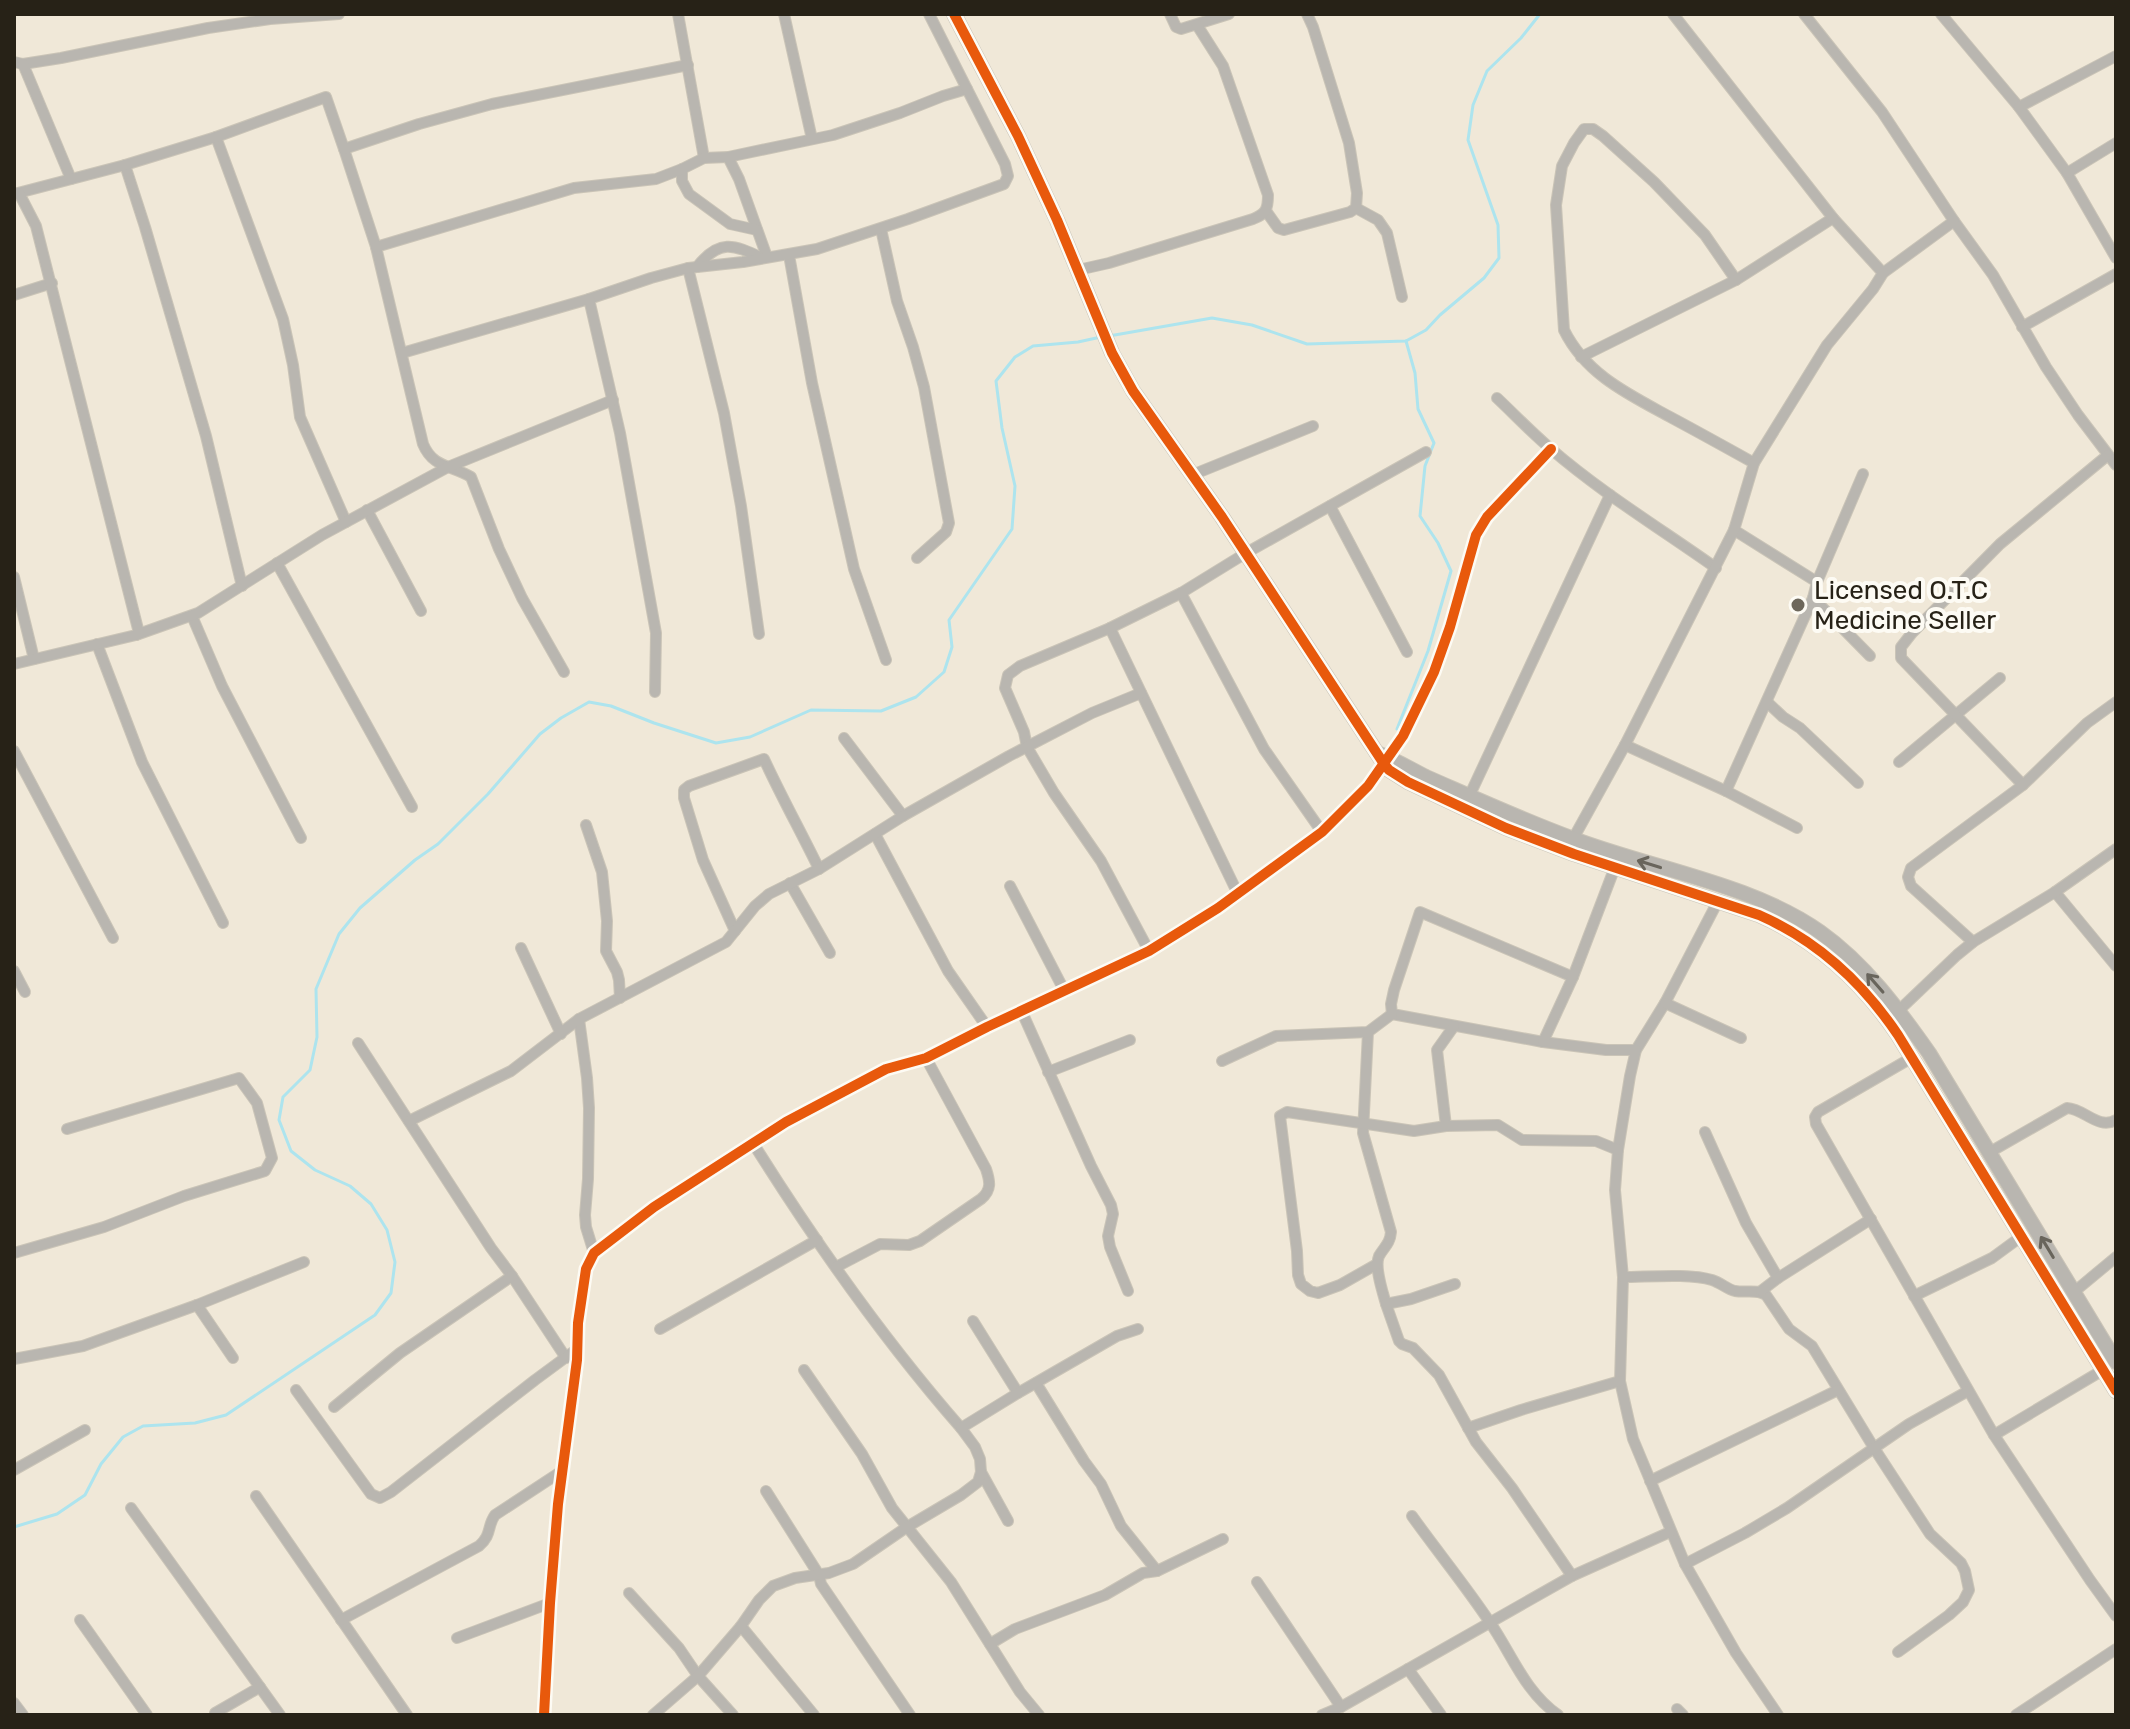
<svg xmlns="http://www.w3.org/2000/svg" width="2130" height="1729" viewBox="0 0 2130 1729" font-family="Rubik,sans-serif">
<rect width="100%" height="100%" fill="#f0e8d8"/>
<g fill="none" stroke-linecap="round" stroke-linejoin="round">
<!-- stream -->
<g stroke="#ade4ee" stroke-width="3">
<path d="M1109,336L1212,318L1252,325L1307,344L1406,341L1426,330L1440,315L1484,278L1499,258L1498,225L1468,140L1473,105L1487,71L1521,38L1540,14"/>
<path d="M1397,729L1428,651L1451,571L1438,543L1420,516L1425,466L1434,443L1418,409L1415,373L1406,341"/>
<path d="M14,1527L57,1514L85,1495L101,1464L123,1437L143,1426L195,1423L226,1415L375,1315L391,1293L395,1262L387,1230L371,1204L350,1186L315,1170L291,1151L279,1120L283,1097L310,1070L317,1037L316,989L339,934L360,908L415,860L438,844L488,794L540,734L561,718L589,702L611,706L654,723L716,743L750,737L811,710L881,711L916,697L944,672L952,647L949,620L1012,529L1015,486L1002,428L996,381L1015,357L1033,346L1078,342L1101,337"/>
</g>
<!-- minor casing -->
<g stroke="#cac4b7" stroke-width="12">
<g id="minor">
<path d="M678,14L704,158"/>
<path d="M784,14L812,139"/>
<path d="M1170,14L1176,27L1181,29L1229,14"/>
<path d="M1804,14L1882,112L1954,221L1993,275L2046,367L2078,415L2116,465"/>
<path d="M1941,14L2019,107L2067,173L2116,258"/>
<path d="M14,62L23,64L61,58L208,28L270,19L339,14"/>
<path d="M23,64L71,179"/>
<path d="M2019,107L2116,56"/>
<path d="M216,137L283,319L293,365L300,417L346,522"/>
<path d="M344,149L376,247L423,444C433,468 451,465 471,477L499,549L522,598L564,672"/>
<path d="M728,157L739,179L767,257"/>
<path d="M125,165L145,227L206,436L242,586"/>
<path d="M682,169V181L689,194L730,224L757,230"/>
<path d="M2067,173L2116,143"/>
<path d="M14,194L125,165L216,137L326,97L344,149L419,124L492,104L688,65"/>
<path d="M1356,208L1378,220L1387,233L1402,297"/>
<path d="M1266,211L1278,228L1284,230L1350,212L1356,208L1357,193L1349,143L1313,27L1307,14"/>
<path d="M881,229L897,301L913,347L924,387L949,523L946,532L917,558"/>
<path d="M376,247L574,188L656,179L682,169L704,158L728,157L833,135L900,113L943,96L967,89"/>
<path d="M789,255L812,383L854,569L886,660"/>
<path d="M697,267C719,239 733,244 762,258"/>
<path d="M688,268L724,413L741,506L759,634"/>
<path d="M1078,270L1109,263L1253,219C1266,214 1268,209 1268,195L1223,66L1197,25"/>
<path d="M1883,273L1954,221"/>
<path d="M1736,280L1705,235L1654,182L1603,136L1593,129H1584L1574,143L1562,166L1556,205L1564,330C1586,375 1630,395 1672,418C1700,433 1727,448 1754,463"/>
<path d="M14,295L52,283"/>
<path d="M589,299L651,278L688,268L743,262L817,249L908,219L1004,184L1008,176L1005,164L929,14"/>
<path d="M2022,327L2116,274"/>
<path d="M402,353L589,299L620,433L656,633L655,692"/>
<path d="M1581,357L1736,280L1833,218"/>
<path d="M1497,398C1515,415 1532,433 1551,449C1602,493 1661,529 1716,568"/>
<path d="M1192,475L1313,426"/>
<path d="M1330,506L1407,652"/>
<path d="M367,510L421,611"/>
<path d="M1734,530L1817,582"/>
<path d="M277,563L412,807"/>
<path d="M14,577L34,659"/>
<path d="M1181,593L1264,749L1322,832"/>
<path d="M1813,598L1870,656"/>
<path d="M192,616L222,686L301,838"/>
<path d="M1110,628L1237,892"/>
<path d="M136,635L198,613L322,535L448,467L613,400"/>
<path d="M97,644L142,762L223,923"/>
<path d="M14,664L136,635L139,633L36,226L19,193"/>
<path d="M1767,702L1783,717L1800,728L1858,783"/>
<path d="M844,738L903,816"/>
<path d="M1625,745L1726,791L1797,828"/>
<path d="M14,751L113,938"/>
<path d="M1899,762L2000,678"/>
<path d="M2023,785L1901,658V647L1912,633L2000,544L2108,455"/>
<path d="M1726,791L1813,598L1817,582L1863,474"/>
<path d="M1467,801L1610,495"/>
<path d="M586,825L602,872L607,921L606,951L617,972L619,980L620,998"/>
<path d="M875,834L948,971L987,1027"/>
<path d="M1573,839L1625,745L1734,530L1754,463L1827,345L1873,289L1883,273L1833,218L1673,14"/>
<path d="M790,883L830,953"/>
<path d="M1010,886L1065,992"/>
<path d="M2055,892L2116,966"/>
<path d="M1718,901L1665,1003L1636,1050L1630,1076L1618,1150L1615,1190L1623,1277L1620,1381L1633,1439L1685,1564L1736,1653L1778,1715"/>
<path d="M735,931L703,860L684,798V790L689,786L764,759C781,796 801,832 819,869"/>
<path d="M1973,942L1911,886L1908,877L1911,868L2023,785L2087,723L2116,702"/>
<path d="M521,948L561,1034"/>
<path d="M1149,951L1101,861L1054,793L1027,747L1024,732L1005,688L1008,675L1020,666L1110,628L1181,593L1246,553L1426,452"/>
<path d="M14,971L25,992"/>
<path d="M1573,977L1420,912L1394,990L1391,1004L1392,1014L1543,1042L1606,1050H1636"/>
<path d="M1665,1003L1741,1038"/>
<path d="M1022,1012L1091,1166L1111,1205L1113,1214L1108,1236L1110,1247L1128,1291"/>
<path d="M1894,1015L1957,955L1973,942L2055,892L2116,849"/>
<path d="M579,1019L587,1078L589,1108L588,1179L585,1215L586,1227L594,1253"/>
<path d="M1368,1032L1363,1133L1391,1232C1390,1244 1384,1247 1379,1256C1374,1267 1383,1293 1386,1304"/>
<path d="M1543,1042L1573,977L1615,867"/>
<path d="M358,1043L491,1248L512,1276L566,1358"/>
<path d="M1913,1057L1818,1112L1815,1117L1816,1124L1994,1435L2090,1580L2116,1616"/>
<path d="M1222,1061L1276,1036L1368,1032L1392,1014"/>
<path d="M1048,1072L1130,1040"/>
<path d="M409,1121L511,1071L579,1019L726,942L755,906L769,894L819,869L903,816L1009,756L1092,713L1141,693"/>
<path d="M1446,1126L1437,1050L1454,1026"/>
<path d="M1705,1132L1746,1223L1778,1278"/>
<path d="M753,1143C815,1242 884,1340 961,1428"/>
<path d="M1990,1152L2067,1108C2085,1109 2098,1130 2116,1120"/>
<path d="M14,1253L104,1227L184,1196L265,1171L272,1158L257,1103L239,1078L67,1129"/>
<path d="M1377,1264L1340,1285L1318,1293L1310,1291L1301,1284L1298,1275L1297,1251L1280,1116L1287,1112L1414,1131L1446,1126L1498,1125L1522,1140L1596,1141L1618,1150"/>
<path d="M836,1267L880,1244L909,1245L920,1241L981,1199C992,1190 990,1181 986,1169L926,1058"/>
<path d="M1623,1277C1648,1277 1689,1273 1712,1280C1721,1283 1727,1289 1735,1291C1746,1293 1757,1289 1766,1295L1789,1329L1812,1346L1874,1448L1930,1534L1961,1563L1965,1571L1969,1590L1963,1602L1949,1615L1898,1652"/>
<path d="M1455,1284L1411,1299L1386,1304L1399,1341L1402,1344L1413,1348L1439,1375L1476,1442L1512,1488L1572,1576"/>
<path d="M1761,1291L1778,1278L1871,1219"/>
<path d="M2074,1292L2116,1257"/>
<path d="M1914,1296L1992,1258L2022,1236"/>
<path d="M197,1305L233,1358"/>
<path d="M973,1321L1018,1393"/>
<path d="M660,1329L817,1240"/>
<path d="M14,1359L83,1346L197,1305L304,1262"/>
<path d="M804,1370L862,1454L892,1508L951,1582L1020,1692L1039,1715"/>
<path d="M1036,1383L1084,1461L1101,1484L1121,1526L1157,1571"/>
<path d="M296,1390L371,1494L380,1498L391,1492L535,1380L577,1349"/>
<path d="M334,1407L400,1353L512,1276"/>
<path d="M1468,1428L1521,1410L1620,1381"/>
<path d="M1994,1435L2103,1370"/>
<path d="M14,1470L85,1430"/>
<path d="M981,1472L1008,1521"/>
<path d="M1650,1481L1838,1390"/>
<path d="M766,1491L819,1575L821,1584L910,1715"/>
<path d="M256,1496L407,1715"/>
<path d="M131,1508L280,1715"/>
<path d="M1412,1516C1437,1551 1465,1585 1489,1621C1512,1654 1524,1691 1558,1715"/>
<path d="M1685,1564L1745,1533L1787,1508L1909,1424L1968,1391"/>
<path d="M1257,1582L1341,1707"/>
<path d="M629,1593L679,1648L698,1676L733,1715"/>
<path d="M80,1620L147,1715"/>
<path d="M341,1620L479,1546C492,1535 487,1526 495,1515L562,1471"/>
<path d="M741,1626L814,1715"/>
<path d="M457,1638L550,1603"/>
<path d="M990,1644L1015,1629L1105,1595L1143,1573L1157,1571L1223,1539"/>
<path d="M1408,1669L1441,1715"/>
<path d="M14,1703L23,1715"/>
<path d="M1677,1709L1683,1715"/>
<path d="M215,1713L260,1687"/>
<path d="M544,1715L550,1603L558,1504L577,1360L578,1323L586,1269L594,1253L654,1207L786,1122L886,1069L926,1058L987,1027L1149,951L1218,908L1322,832L1368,786L1403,736L1434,672L1450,627L1476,535L1487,517L1551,449"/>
<path d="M653,1715L698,1676L741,1626L759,1600L773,1586L795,1578L829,1573L853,1564L907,1527L961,1495L978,1482L981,1472L980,1459L975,1447L961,1428L1018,1393L1117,1336L1138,1329"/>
<path d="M1322,1715L1341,1707L1572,1576L1670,1532"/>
<path d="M2016,1715L2116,1649"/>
</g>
</g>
<!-- tertiary casing -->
<g stroke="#cac4b7" stroke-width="16">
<g id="tertiary">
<path d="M954,14L1018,136L1057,220L1112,353L1133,391L1222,517L1384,764L1389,770L1408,782L1506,828L1574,854L1759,915C1816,940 1863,983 1898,1035L2116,1391"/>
<path d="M1377,753C1394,759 1410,769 1426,777C1474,798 1522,820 1571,838C1649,868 1753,884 1820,932C1865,964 1898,1009 1929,1053L2116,1362"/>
</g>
</g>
<!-- minor -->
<use href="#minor" stroke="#b9b6b0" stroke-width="10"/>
<!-- tertiary -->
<use href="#tertiary" stroke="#b9b6b0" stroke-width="14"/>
<!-- cycleway casing -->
<g stroke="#fdfbf4" stroke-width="15">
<g id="cycleway">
<path d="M954,14L1018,136L1057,220L1112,353L1133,391L1222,517L1384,764L1389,770L1408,782L1506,828L1574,854L1759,915C1816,940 1863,983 1898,1035L2116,1391"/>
<path d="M544,1715L550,1603L558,1504L577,1360L578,1323L586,1269L594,1253L654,1207L786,1122L886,1069L926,1058L987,1027L1149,951L1218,908L1322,832L1368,786L1403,736L1434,672L1450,627L1476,535L1487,517L1551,449"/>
</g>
</g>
<!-- cycleway -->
<use href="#cycleway" stroke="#e8590c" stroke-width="10"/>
</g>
<!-- one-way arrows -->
<defs><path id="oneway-shaft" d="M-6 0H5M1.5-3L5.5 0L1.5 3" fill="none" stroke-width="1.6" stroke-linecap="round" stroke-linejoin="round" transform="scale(2)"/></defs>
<g stroke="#69655c">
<use href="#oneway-shaft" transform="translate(1649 864) rotate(-163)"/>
<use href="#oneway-shaft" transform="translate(1875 983) rotate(-131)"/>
<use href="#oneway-shaft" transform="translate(2047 1247) rotate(-121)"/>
</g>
<!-- markers -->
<circle fill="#6d675b" stroke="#fdfbf4" stroke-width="3" cx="1798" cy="605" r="8"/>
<g text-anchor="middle" stroke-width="8" stroke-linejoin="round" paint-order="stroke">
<!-- poi labels -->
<g font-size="26" fill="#272217" stroke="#fdfbf4" text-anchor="start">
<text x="1814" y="599">Licensed O.T.C<tspan x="1814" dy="30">Medicine Seller</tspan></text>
</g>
</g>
<!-- border -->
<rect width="2130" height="1729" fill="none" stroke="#272217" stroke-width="32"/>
</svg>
